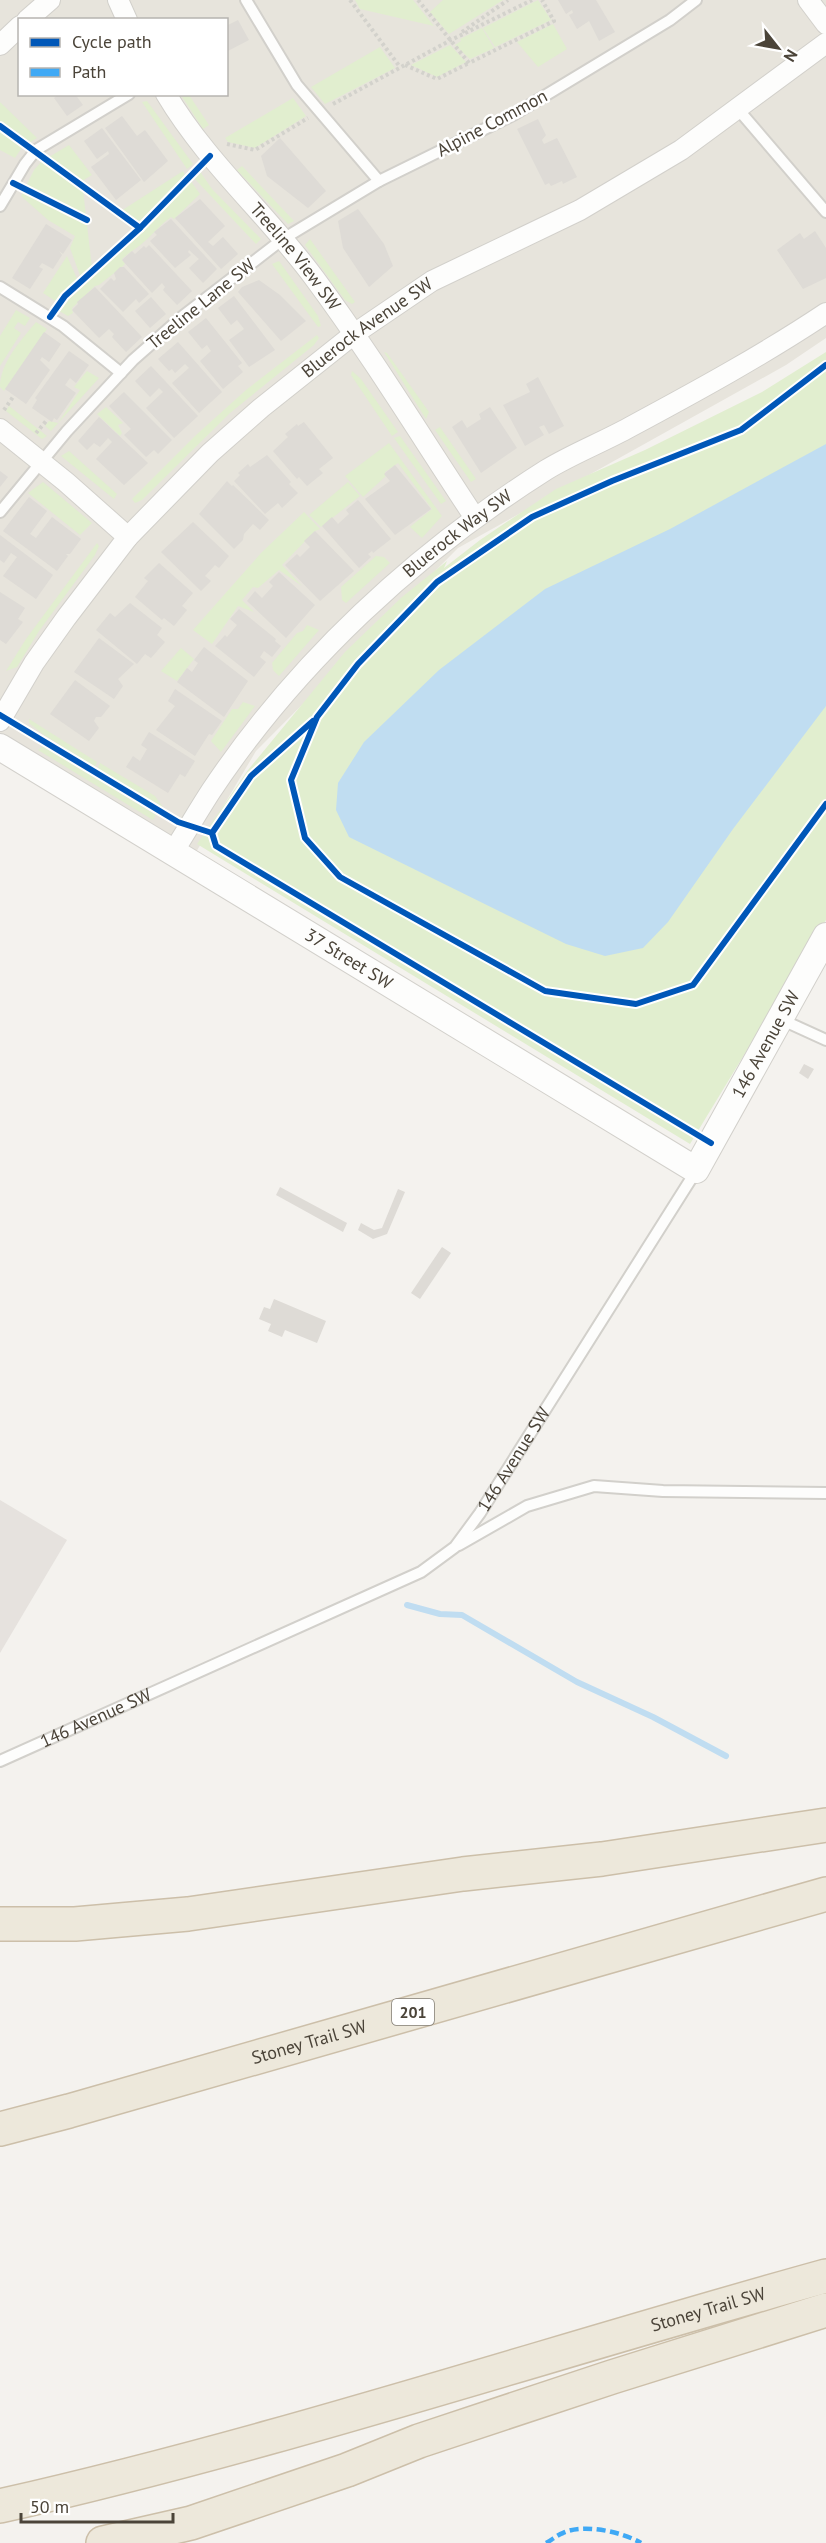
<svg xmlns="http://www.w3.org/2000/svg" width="826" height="2543" viewBox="0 0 826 2543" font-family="'PT Sans',sans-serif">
<rect width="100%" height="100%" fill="#f4f2ee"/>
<!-- residential -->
<path fill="#e7e4dc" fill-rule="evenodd" d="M0,0H826V338L786,365L458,548L256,751L183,874L0,759ZM20,20H226V94H20Z"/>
<!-- industrial -->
<path fill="#e6e2de" d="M0,1500L67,1540L0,1653Z"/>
<!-- green -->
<g fill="#e1eecf">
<path d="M355,0H413L434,26L360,9Z"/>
<path d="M443,0H503L449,34L430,12Z"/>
<path d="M538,0L551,20L495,47L483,28Z"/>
<path d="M553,24L567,49L538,67L517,42Z"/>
<path d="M482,28L494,48L470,59L455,45L461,41L460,39Z"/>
<path d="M450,45L466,62L437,77L411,65Z"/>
<path d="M380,47L395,68L325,104L311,87Z"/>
<path d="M181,95H189L209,125L203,129Z"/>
<path d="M293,98L306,116L255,148L228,142L225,138Z"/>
<path d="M147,101L193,164L187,169L142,102Z"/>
<path d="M0,102L37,138L29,143L0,122Z"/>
<path d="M0,130L23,146L15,158L0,150Z"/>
<path d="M69,145L92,175L82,181L49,157Z"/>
<path d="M43,160L83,190L92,268L81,278L70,248L75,236L48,220L21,196L34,170Z"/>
<path d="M242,166L294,221L288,224L237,170Z"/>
<path d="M199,170L212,189L261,239L256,244L193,177Z"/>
<path d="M183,171L185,175L141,224L121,211Z"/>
<path d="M190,180L200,194L174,219L171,217C161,224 154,233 145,241C138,248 129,252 122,259L125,264L123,266L99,285L95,286L72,308L73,313L68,316L59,311C74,281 102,268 125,247C148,226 168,202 190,180Z"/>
<path d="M310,239L355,302L352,304L345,300L305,245Z"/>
<path d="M67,256L78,281L57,302L43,293Z"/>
<path d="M279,261L318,316L321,326L318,327L272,264Z"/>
<path d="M16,310L30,318L25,326L18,322L14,328L21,333L0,366V336Z"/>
<path d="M36,322L47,329L4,391L0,387C0,363 21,340 36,322Z"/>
<path d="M317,335L319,338L314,345L230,413L142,500L135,503L132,499L195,436L246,390Z"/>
<path d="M384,352L387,353L429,412L426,419Z"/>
<path d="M826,352V920L690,1144L197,844L248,770L345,652L402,597L447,561L444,568L480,540L556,489L645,450L762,392Z"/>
<path d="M87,371L99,378L51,431L45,426L49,421L58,423L80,390L74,387Z"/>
<path d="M352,371L361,379L398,432L392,436L351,375Z"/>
<path d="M9,406L47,436L42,439L6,411Z"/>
<path d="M106,407L123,423L118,425L122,433L120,436L97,414Z"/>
<path d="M440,427L476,479L471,482L435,430Z"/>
<path d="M400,436L446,501L441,504L394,438Z"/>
<path d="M389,443L442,516L422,538L410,527L432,509L398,463L385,472L386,476L363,497L345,476Z"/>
<path d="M69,451L117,494L114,499L61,456Z"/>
<path d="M43,482L92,523L80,535L28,493Z"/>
<path d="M348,482L360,496L321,527L309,515Z"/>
<path d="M304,512L320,529L315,531L282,565L302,586L279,570L258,588L253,587L242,600L254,612L238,606L212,644L193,630L261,553Z"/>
<path d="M97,543L99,546L95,555L39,631L17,667L6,671L26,639Z"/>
<path d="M376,556L384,557L390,563L346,603L342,600L341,587Z"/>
<path d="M307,625L319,630L279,676L273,670L272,663L297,633L303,631Z"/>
<path d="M181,648L194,659L177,681L161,671Z"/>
<path d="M243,702L255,706L221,752L211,741L232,709H238Z"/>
<path d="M29,719L97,762L95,767L44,735L29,723Z"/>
<path d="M43,746L156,815L153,820L38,750Z"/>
<path d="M100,763L155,796L165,810L97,769Z"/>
</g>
<!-- water -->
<path fill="#c0ddf1" d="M826,444V706L733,829L668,922L643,948L605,956L566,944L349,837L336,810L338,783L364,742L439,670L545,589L670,529Z"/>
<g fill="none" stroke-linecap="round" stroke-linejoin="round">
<!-- stream -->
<path stroke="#c0ddf1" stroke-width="6" d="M407,1605L440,1614L462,1615L577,1682L653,1717L726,1756"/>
</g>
<!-- building -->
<g fill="#dedbd6">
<path d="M558,0H596L615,32L599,41L589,21L577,29L569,15L573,13L572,10L566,14Z"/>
<path d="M238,20L249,40L226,52V26Z"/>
<path d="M59,94H75L83,105L67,116L54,98Z"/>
<path d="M122,116L137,136L145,130L168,161L144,182L105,128Z"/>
<path d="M538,119L546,135L542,140L544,144L557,138L577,177L563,184L562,181L551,186L549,183L545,185L517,129Z"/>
<path d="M102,128L141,180L116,200L91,167L109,154L108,151L97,159L84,141Z"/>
<path d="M280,138L326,191L308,208L267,176L261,156Z"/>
<path d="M200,199L225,226L208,242L213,246L223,237L238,254L221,269L175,218Z"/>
<path d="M358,209L384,244L393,266L369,287L343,248L338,221Z"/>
<path d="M171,219L217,269L203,283L189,268L199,259L189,250L188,252L191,255L175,268L150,241L157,235L154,232Z"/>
<path d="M46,224L72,240L63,254L59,251L62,255L53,269L42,263L39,267L43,269L30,289L12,278Z"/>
<path d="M815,231L826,248V278L803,289L777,250L800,233L804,239Z"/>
<path d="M149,245L192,291L177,305L163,290L165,287L162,283L152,293L122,260L132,251L135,254L144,246L146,248Z"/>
<path d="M120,267H124L149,294L139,303L136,299L123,312L100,289L111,278L114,281L116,279L114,273Z"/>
<path d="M259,280L280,295L306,321L281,341L238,292L242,287Z"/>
<path d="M95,287L142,337L126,352L112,337L114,334L109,329L99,338L72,310L78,304L77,302Z"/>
<path d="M234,296L275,350L249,367L229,340L244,329L237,320L231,325L218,308Z"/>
<path d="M151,297L166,314L150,328L135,311Z"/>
<path d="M206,318L242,363L238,366L243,372L223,389L200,361L211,351L207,345L202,349L188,332Z"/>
<path d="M44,332L61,344L49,362L42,357L40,360L50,370L26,404L5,389Z"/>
<path d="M178,342L222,392L199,413L172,383L189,368L185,364L175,373L172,369L169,371L158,359Z"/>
<path d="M69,351L89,365L76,383L70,378L65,385L76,393L57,420L54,418L52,422L32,408L37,400L35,398Z"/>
<path d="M151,366L198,416L174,438L146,408L163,392L159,388L150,397L135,381Z"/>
<path d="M538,377L564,426L549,434L544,425L539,427L544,435L525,446L503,405L530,392L526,384Z"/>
<path d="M124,392L172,440L158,454L154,450L146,457L124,435L131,429L109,406Z"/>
<path d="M490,407L517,448L481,473L452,427L462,420L467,428L481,419L479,414Z"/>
<path d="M99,417L148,463L124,485L96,459L112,442L108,438L100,447L94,443L87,450L78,441Z"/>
<path d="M304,422L333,458L319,469L323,473L307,486L299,477L297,479L273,451L288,437L285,434L297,424L298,426Z"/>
<path d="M267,455L291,482L289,484L298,493L282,508L278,503L265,514L234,481L240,475L238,473L248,464L250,467Z"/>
<path d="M395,465L431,509L395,535L365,499L390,481L384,474Z"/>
<path d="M0,471L8,477L0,487Z"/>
<path d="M227,481L232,486L233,485L269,520L260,530L253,524L244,534L243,540L234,549L199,514Z"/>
<path d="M29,497L47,511L30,534L36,538L52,517L81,539L70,554H66L68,556L57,571L3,531Z"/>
<path d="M358,500L391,539L373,553L372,551L368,554L371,557L359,568L322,526L332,517L338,524L349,514L346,510Z"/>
<path d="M193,522L229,556L219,568L215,565L205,576L211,581L201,591L161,552Z"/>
<path d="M315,531L354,571L320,601L285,565L297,554L300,557L310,547L304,541Z"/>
<path d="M0,535L53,575L36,599L3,576L17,557L11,553L4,563L0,560Z"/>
<path d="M159,563L193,593L182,606L187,610L174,626L164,618L162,620L135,597L148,581L144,578Z"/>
<path d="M279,572L315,605L286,638L247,601L255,591L262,598L273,586L269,582Z"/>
<path d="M0,592L25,608L18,619L23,622L6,644L0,640Z"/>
<path d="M130,603L162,628L157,635L165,642L151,658L145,654L137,664L96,630L110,613L115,617Z"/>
<path d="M239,609L276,639L275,641L281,646L272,657L264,651L260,657L266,662L254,677L215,646L225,635L227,637L237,625L230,619Z"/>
<path d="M99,638L134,664L118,679L123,686L114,699L74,672Z"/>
<path d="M204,647L248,681L224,717L177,682L187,668L192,672L198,663L194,660Z"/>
<path d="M75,680L110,706L101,717H96L94,721L99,728L89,741L50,714Z"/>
<path d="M175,689L222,721L212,735L209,734L195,756L156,730L175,706L168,701Z"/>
<path d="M149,732L195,761L185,777L180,774L168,793L126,767L133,756L140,761L147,749L141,745Z"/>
<path d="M804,1064L814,1069L808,1079L799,1073Z"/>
<path d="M280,1187L347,1223L343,1232L276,1195Z"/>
<path d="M398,1189L405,1192L387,1234L373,1239L358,1230L361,1223L374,1230L382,1228Z"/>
<path d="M442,1247L451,1253L420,1299L411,1293Z"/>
<path d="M274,1299L326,1321L317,1343L285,1330L282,1337L268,1331L271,1324L259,1319L264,1307L270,1309Z"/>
</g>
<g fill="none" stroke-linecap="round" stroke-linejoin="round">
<!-- service casing -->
<g stroke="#d2d0cb" stroke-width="14">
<g id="service">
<path d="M246,0L297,85L379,181"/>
<path d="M737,108L826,212"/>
<path d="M0,206L25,164L36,150L129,94"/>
<path d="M0,287L63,326L121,373"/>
<path d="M0,512L67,431L133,360L183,316L283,239L379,181L513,115L670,20L696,0"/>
<path d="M780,1019L826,1040"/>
<path d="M459,1545L527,1506L594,1486L663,1491L826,1493"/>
<path id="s1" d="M0,1761L421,1572L455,1547L480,1513L696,1171"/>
</g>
</g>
<!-- minor casing -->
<g stroke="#d2d0cb" stroke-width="22">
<g id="minor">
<path d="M118,0L127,20"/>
<path d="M808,0L826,24"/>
<path d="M27,20L50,0"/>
<path d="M0,45L20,26"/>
<path id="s2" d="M166,94C207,163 268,215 315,279C372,356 422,438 475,518"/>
<path d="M0,429L66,482L128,537"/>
<path id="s3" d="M0,721L34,663L66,618L128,537L210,453L261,408L354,334L432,281L580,210L681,150L826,43"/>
<path id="s4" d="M173,852C186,832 198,811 211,791C297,662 415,553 546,470C572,454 603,442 630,427C697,391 763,355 826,313"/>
</g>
</g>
<!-- tertiary casing -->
<g stroke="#d2d0cb" stroke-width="28">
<g id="tertiary">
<path id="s5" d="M0,747L696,1170L826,936"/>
</g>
</g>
<!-- motorway casing -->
<g stroke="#ccbfa9" stroke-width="36">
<g id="motorway">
<path d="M0,1924H75L188,1914L463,1874L602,1859L826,1825"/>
<path id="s6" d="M0,2129L69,2111L826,1894"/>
<path id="s7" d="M0,2506C279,2443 551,2352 826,2276"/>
<path d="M103,2543L191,2523L347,2470L419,2441L612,2377L826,2310"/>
</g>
</g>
<!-- path -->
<g stroke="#d3d2cc" stroke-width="4" stroke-dasharray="3 3" stroke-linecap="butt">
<path d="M350,0L400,67"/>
<path d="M418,0L469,63L554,21L542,0"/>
<path d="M462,32L508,0"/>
<path d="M405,65L437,79L469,63"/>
<path d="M333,104L451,40L532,0"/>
<path d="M227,144L255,150L308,118"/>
<path d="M4,410L13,397"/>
<path d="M36,433L47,420"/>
</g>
<!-- service -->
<use href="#service" stroke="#fdfdfc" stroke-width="10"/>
<!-- minor -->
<use href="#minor" stroke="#fdfdfc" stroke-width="20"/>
<!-- tertiary -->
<use href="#tertiary" stroke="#fdfdfc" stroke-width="26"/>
<!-- motorway -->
<use href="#motorway" stroke="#ede8db" stroke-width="33"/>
<!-- quiet -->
<path stroke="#3fa9f5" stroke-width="4.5" stroke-dasharray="9 4.5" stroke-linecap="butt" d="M546,2543C552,2540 557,2535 563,2533C583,2523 623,2532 641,2543"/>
<!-- cycleway casing -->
<g stroke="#fff" stroke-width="10">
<g id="cycleway">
<path d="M0,126L140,228L65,296L50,317"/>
<path d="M13,183L87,220"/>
<path d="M140,228L210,156"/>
<path d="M826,365L741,430L612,481L532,517L437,582L358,664L317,717L291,780L305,838L340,877L545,991L636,1004L693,985L826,804"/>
<path d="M0,715L178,822L212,833"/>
<path d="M313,721L251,776L212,833L216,846L711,1143"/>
</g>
</g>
<!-- cycleway -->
<use href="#cycleway" stroke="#0057b8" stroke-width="6"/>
</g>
<g text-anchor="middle" stroke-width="5" stroke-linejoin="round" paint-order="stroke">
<!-- shield labels -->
<rect fill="#fff" stroke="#817c74" stroke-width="1.5" x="392" y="1999" width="42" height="26" rx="4.5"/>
<g font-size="16" font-weight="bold" fill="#4b4439">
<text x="413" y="2018">201</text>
</g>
<!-- street labels -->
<g font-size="18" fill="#4b4439" stroke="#fff">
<text transform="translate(492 123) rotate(-28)" y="6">Alpine Common</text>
<text dy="6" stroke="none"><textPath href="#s2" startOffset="208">Treeline View SW</textPath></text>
<text transform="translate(201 304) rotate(-39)" y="6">Treeline Lane SW</text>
<text dy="6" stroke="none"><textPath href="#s3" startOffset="543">Bluerock Avenue SW</textPath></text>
<text dy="6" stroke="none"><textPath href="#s4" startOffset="430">Bluerock Way SW</textPath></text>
<text dy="6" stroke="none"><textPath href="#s5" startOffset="408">37 Street SW</textPath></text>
<text dy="6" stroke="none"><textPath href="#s5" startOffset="958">146 Avenue SW</textPath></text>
<text dy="6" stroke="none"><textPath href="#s1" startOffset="609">146 Avenue SW</textPath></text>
<text dy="6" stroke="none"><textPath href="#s1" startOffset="105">146 Avenue SW</textPath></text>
<text dy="6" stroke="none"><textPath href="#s6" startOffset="321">Stoney Trail SW</textPath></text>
<text dy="6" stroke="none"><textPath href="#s7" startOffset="735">Stoney Trail SW</textPath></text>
</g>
</g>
<!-- legend -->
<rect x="18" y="18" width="210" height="78" fill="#ffffff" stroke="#b7b4b0" stroke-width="1.5"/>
<rect x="30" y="38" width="30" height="9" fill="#0057b8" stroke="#b7b4b0" stroke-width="1.5"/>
<text x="72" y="48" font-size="18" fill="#4b4439">Cycle path</text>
<rect x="30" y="68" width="30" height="9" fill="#3fa9f5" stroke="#b7b4b0" stroke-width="1.5"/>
<text x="72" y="78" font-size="18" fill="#4b4439">Path</text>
<!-- north arrow -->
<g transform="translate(778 48) rotate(121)" stroke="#ffffff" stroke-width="4.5" paint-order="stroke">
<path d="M0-4.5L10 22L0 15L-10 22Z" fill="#4b4439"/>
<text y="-9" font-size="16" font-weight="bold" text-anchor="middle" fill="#4b4439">N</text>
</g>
<!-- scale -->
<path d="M21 2513v9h152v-9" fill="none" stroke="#4b4439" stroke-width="3"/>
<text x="30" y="2513" font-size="18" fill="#4b4439" stroke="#ffffff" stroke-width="4.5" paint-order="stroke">50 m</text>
</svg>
